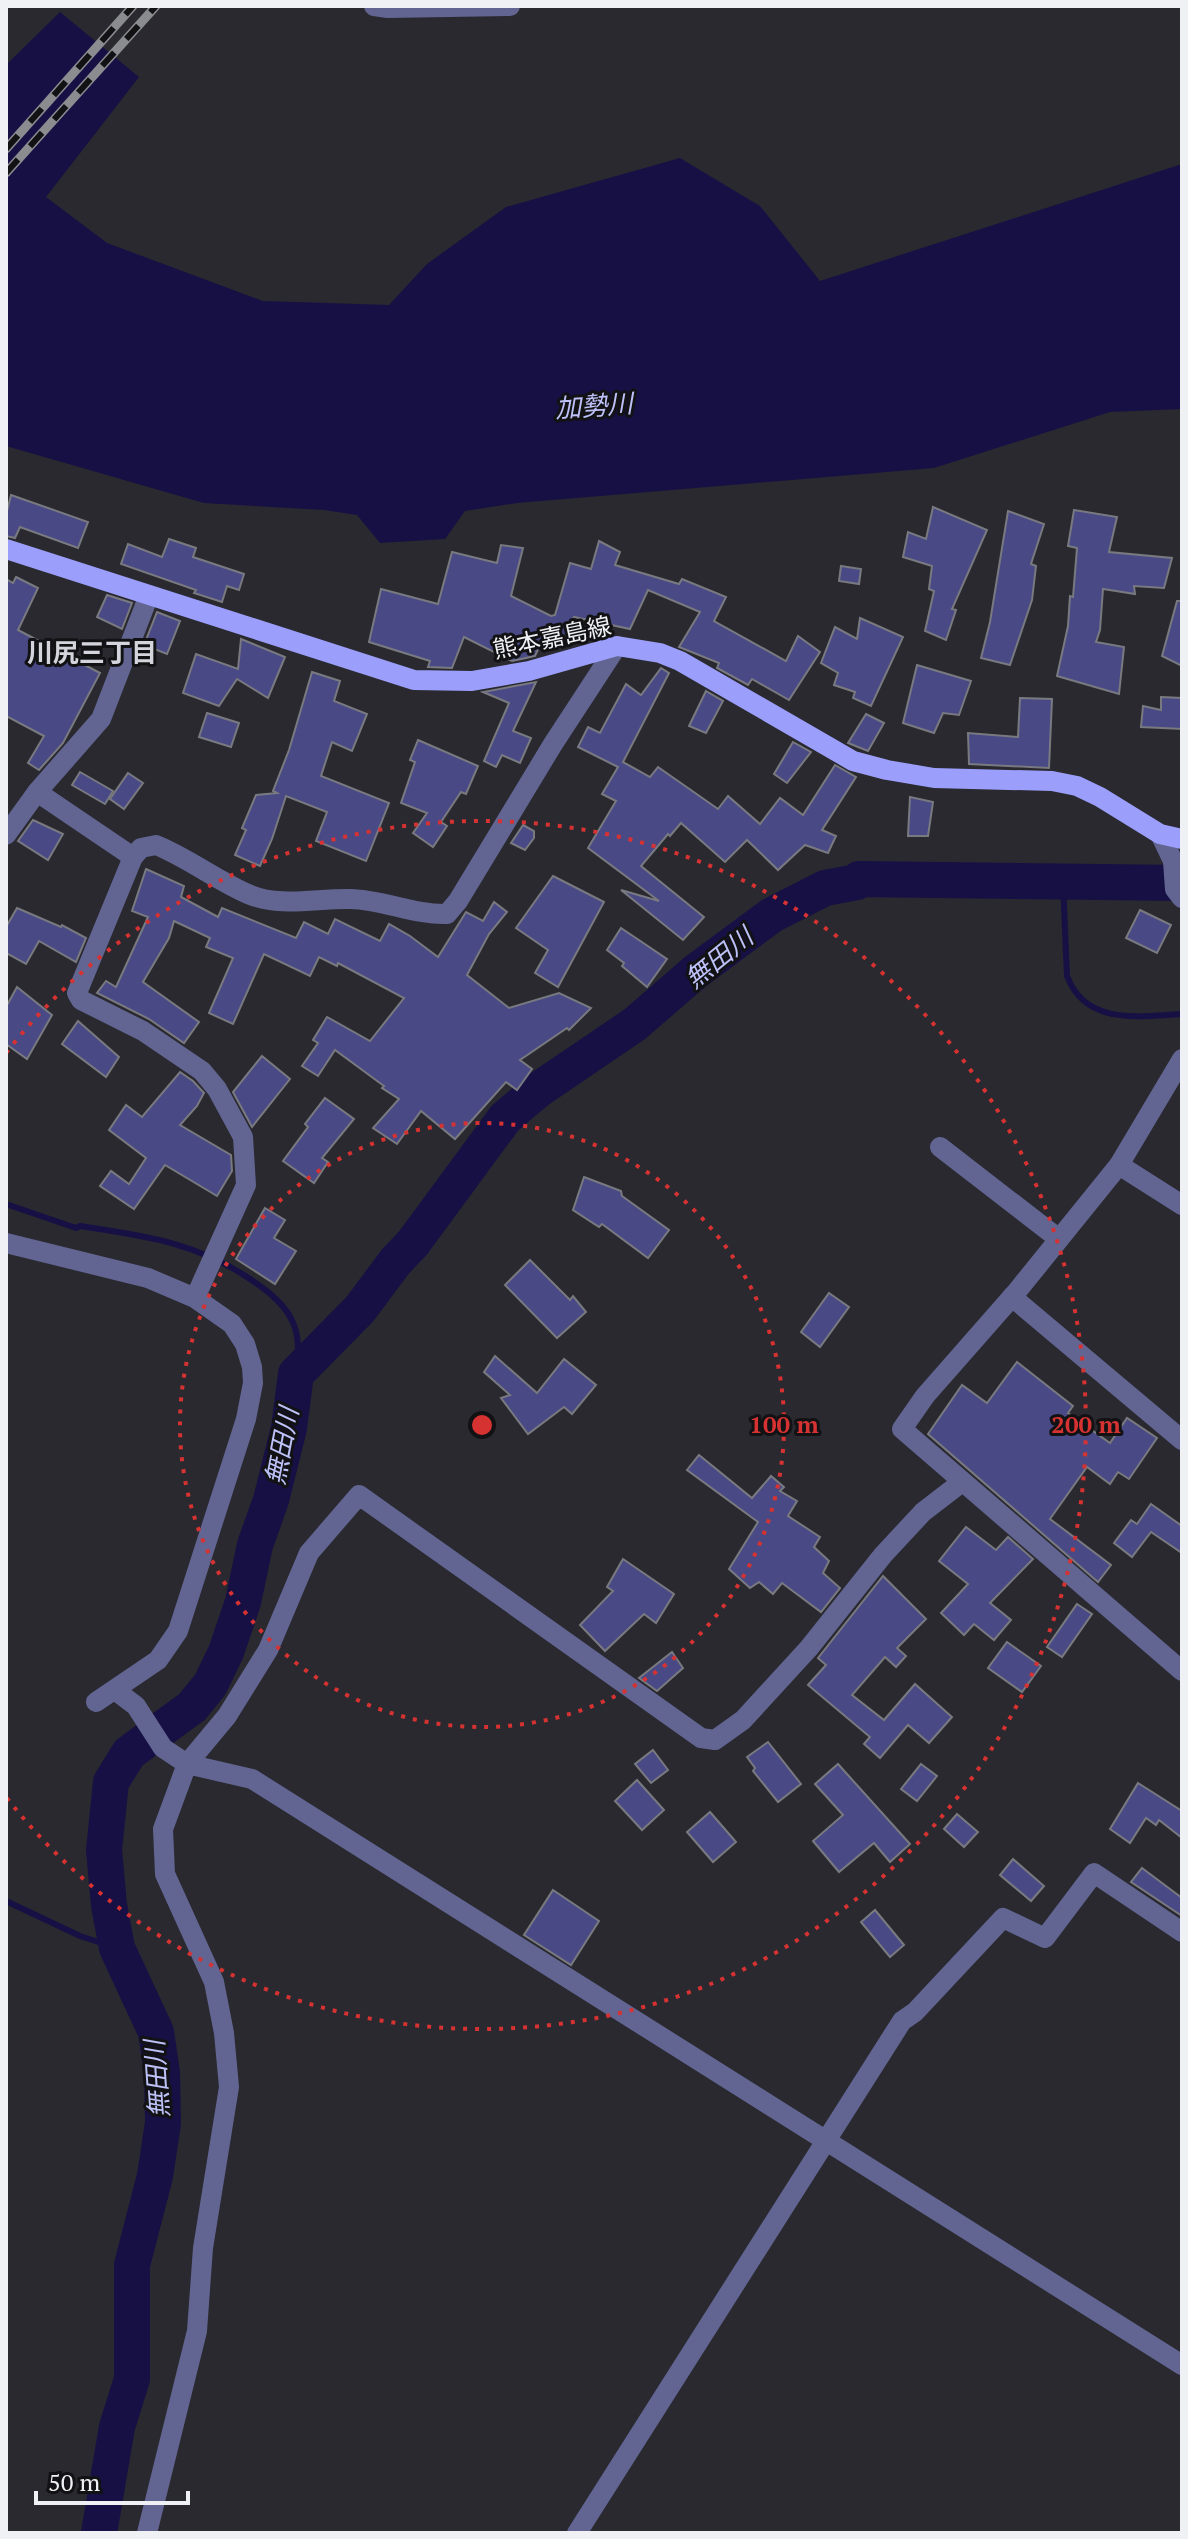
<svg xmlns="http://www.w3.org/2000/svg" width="1188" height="2539" viewBox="0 0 1188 2539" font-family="'PT Serif','Noto Sans JP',serif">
<rect width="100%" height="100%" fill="#29292f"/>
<!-- water -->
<path fill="#161045" d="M60,12L139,77L46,197L107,243L263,301L389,305L427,264L506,207L680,158L760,206L820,281L1182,164V409L1110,412L934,468L517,503L465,511L445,539L380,543L357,515L324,510L204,503L6,446V65Z"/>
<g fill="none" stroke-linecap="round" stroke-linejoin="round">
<!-- stream -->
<g stroke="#161045" stroke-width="6">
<path d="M1063,882L1067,976C1086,1026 1139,1016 1182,1014"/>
<path d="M6,1204L76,1228L80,1226C145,1236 197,1242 253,1281C269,1292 287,1306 294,1325C300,1341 298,1358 296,1374"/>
<path d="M6,1901L80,1936L117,1948"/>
</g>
<!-- river -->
<path stroke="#161045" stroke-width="36" d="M99,2533L117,2427L132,2379V2265L155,2176L163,2123L162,2073L156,2032L117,1948L109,1905L104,1850L111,1782L129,1753L192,1707L210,1685L226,1652L243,1602L255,1545L271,1500L289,1428L296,1374L360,1309L395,1262L413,1243L505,1118L538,1090L635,1024L695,972L772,915L825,888L857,882L859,879L1182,883"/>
</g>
<!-- building -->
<g fill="#494a85" stroke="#797980" stroke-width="2">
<path d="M11,495L88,522L78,548L20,527L15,538L6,536V515Z"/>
<path d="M933,507L987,530L952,609L956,610L946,640L925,631L934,591L929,589L932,566L903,557L908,532L926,539Z"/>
<path d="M1074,510L1117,517L1109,552L1172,558L1164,588L1134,586L1135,594L1103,589L1100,630L1096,642L1124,647L1119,694L1057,676L1068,626L1070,596L1073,597L1077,548L1068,546Z"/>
<path d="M1008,511L1044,524L1031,564L1036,566L1032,600L1010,665L981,658L990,622Z"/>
<path d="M169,539L196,548L193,557L244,574L239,590L227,586L222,602L194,593L196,590L121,564L128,544L162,557Z"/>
<path d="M599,541L620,552L615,565L679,584L682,579L726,597L714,621L786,661L798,636L820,652L789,700L752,679L748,685L717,668L719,663L679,647L700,612L648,590L630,629L574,617L560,648L542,641L535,656L526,658L512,661L464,637L452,668L428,667L430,661L369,642L381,589L438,604L452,552L497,563L501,545L523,548L511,596L551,616L555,615L570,563L591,569Z"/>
<path d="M841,566L861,569L859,584L839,581Z"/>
<path d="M16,577L38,588L18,630L100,673L63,743L39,770L28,763L44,736L6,716V579L13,583Z"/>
<path d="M107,595L132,603L122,629L97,617Z"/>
<path d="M1177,601H1182V666L1162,656Z"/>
<path d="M157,612L180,621L167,654L144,645Z"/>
<path d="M860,618L903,637L871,706L853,698L855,692L834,685L838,673L821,663L835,627L857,639Z"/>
<path d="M241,639L285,657L268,698L237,679L219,706L183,693L196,654L238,669Z"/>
<path d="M917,665L971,681L959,715L943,713L934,733L903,723Z"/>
<path d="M661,668L669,673L623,762L650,777L658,767L718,809L728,796L760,824L780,798L803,815L835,765L856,777L822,830L836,836L828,853L805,845L778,870L747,840L725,862L681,823L670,836L668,834L641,866L704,917L683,940L621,890L659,901L588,848L616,801L602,794L618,767L578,747L588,727L600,733L626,684L641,695Z"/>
<path d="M312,672L340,681L334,701L367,714L352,751L332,742L321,776L389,803L366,861L316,841L327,812L286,796L272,839L260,866L235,855L246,830L242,828L256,795L277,793L273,791L289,750Z"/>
<path d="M536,682L513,731L531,738L520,763L502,755L496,767L484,761L509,703L483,692Z"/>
<path d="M706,691L723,701L706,733L689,726Z"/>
<path d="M1161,697L1182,698V729L1141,727L1143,706L1161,710Z"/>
<path d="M1020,698L1052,699L1049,768L969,764L968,733L1018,737Z"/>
<path d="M207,713L239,723L231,747L199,737Z"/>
<path d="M866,714L884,723L868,751L848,743Z"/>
<path d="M418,740L478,766L466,794L461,792L441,822L447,826L433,847L413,833L427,813L401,803L415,762L410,760Z"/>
<path d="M793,742L811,752L787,783L774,774Z"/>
<path d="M80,772L113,791L105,804L72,785Z"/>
<path d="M128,773L143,783L124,809L110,799Z"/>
<path d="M910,797L933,802L928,836H908Z"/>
<path d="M33,820L63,834L48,860L18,841Z"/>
<path d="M523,825L534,831V838L525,850L511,843Z"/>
<path d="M146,869L184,886L181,897L218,917L222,908L296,938L304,922L328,934L335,919L380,941L389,924L410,936L438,957L466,912L483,921L494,902L507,912L489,934L467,975L509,1008L559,993L591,1008L569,1030L567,1028L520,1060L532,1069L517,1090L506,1082L455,1139L421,1111L397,1144L373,1128L399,1099L382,1088L384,1086L335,1050L318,1076L302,1066L318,1043L313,1040L327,1017L370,1041L404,998L338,963L337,966L319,957L310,976L264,954L233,1024L209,1013L233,958L206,947L210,938L174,921L169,938L143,982L199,1022L184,1043L149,1019L97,993L106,981L116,987L148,917L132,911Z"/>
<path d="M553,876L604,902L558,987L535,973L548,950L516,928Z"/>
<path d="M17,908L61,927L62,925L86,938L76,962L39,941L26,964L6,953V927Z"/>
<path d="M1140,910L1171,925L1157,953L1126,938Z"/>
<path d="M621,928L667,959L647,987L622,966L624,963L607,950Z"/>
<path d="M17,987L52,1015L27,1059L6,1044V1007Z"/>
<path d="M78,1021L119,1057L106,1077L62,1044Z"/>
<path d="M262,1056L290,1079L252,1127L233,1092Z"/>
<path d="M180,1072L193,1081L204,1093L197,1106L180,1125L231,1155L232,1171L217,1196L165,1165L134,1209L100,1186L111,1171L129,1184L146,1158L109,1130L126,1105L142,1117Z"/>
<path d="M325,1098L354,1119L322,1158L328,1162L314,1183L283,1161L308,1127L305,1124Z"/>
<path d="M584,1177L621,1191L622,1196L669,1230L648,1258L602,1224L599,1227L573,1210Z"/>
<path d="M265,1208L285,1220L274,1238L296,1251L275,1284L236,1259Z"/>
<path d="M530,1260L570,1300L573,1296L586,1312L557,1338L505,1285Z"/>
<path d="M829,1293L849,1307L820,1347L801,1332Z"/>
<path d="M495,1356L537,1393L564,1359L596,1385L572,1414L564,1407L528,1434L501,1398L510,1395L484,1372Z"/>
<path d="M1017,1362L1073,1406L1068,1413L1110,1443L1127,1418L1157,1438L1129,1479L1118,1472L1110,1484L1087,1467L1050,1519L1111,1565L1098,1582L928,1434L962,1385L987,1403Z"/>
<path d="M699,1455L752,1498L771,1476L784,1487L780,1491L797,1501L788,1516L820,1537L814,1547L829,1561L823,1573L840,1588L821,1612L782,1583L773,1594L759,1582L750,1588L729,1569L758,1522L687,1470Z"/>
<path d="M1151,1504L1182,1526V1553L1151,1532L1132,1557L1114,1543L1131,1520L1137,1524Z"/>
<path d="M966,1527L996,1550L1008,1537L1033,1559L990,1603L1011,1620L994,1640L974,1624L964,1635L941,1613L968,1584L939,1561Z"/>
<path d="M623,1559L674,1594L656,1623L644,1614L605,1651L580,1625L613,1591L607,1587Z"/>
<path d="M883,1576L926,1619L897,1648L906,1656L896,1667L885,1657L852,1695L884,1720L915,1684L952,1717L929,1743L908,1725L880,1758L864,1744L870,1737L808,1685L826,1665L818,1658Z"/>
<path d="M1077,1604L1092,1614L1062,1657L1047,1647Z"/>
<path d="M1007,1642L1041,1666L1022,1692L988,1668Z"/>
<path d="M672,1652L683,1668L657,1691L639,1678Z"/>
<path d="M768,1742L801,1784L778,1802L753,1771L755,1768L747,1757Z"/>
<path d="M653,1750L668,1770L651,1783L635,1764Z"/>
<path d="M838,1764L910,1844L890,1862L874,1843L839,1872L813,1841L843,1815L815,1784Z"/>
<path d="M921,1764L937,1776L917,1801L901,1789Z"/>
<path d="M637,1780L664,1810L642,1830L615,1801Z"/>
<path d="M1138,1783L1182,1811V1838L1159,1820L1156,1825L1146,1818L1130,1843L1110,1829Z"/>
<path d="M710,1812L736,1842L713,1862L687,1832Z"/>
<path d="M957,1814L978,1832L964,1847L944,1829Z"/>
<path d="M1013,1859L1044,1886L1031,1901L1000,1875Z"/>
<path d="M1142,1868L1182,1898V1916L1131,1882Z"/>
<path d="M553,1890L599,1921L571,1965L524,1935Z"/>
<path d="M875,1910L904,1945L890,1957L861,1922Z"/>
</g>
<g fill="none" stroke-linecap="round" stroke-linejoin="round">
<!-- minor -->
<g stroke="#626592" stroke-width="20">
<path d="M374,6L388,8L510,6"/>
<path d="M37,792L133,857"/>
<path d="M1160,834L1173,861L1175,889L1182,898"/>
<path d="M6,835L37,792L101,719L149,595"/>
<path d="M1182,1059L1119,1165L1018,1290L925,1396L902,1429L1182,1671"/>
<path d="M940,1147L1059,1239"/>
<path d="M1119,1165L1182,1205"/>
<path d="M6,1243L148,1278L195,1298L232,1324L245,1344L252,1367L253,1383L246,1419L178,1631L158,1660L96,1702"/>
<path d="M1012,1297L1182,1440"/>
<path d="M195,1298L246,1185L243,1137L217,1089L202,1071L143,1031L81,1000L77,993L133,857L141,848L156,845C188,858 216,880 248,894C281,908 316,898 351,899C384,900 414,915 447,914L458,901L553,744L617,646"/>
<path d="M115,1690L136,1706L163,1748L187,1764L252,1779L1182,2365"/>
<path d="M147,2533L197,2331L203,2248L229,2087L224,2033L214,1982L165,1874L163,1829L187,1764L227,1716L268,1650L309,1553L359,1495L701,1738L715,1740L743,1720L809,1648L883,1555L923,1512L962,1482"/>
<path d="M577,2533L902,2021L915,2012L1003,1918L1045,1938L1094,1873L1182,1932"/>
</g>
<!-- major -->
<path stroke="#9b9ffb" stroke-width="20" d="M6,549L414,680L472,681L529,671L617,646L660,653L680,661L853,761L887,770L934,778L1052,781L1077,786L1100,797L1160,834L1182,839"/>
<!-- rail casing -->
<g stroke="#8b8c90" stroke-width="9">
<g id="rail">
<path d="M6,149L133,6"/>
<path d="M6,173L156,6"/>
</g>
</g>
<!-- rail -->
<use href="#rail" stroke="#121215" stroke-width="6" stroke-dasharray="18" stroke-linecap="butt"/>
</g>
<!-- distance rings -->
<g fill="none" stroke="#d73232" stroke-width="4" stroke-dasharray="4 8">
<circle cx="482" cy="1425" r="302"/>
<path d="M6 1053A604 604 0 1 1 6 1797"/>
</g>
<g text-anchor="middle" stroke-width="6" stroke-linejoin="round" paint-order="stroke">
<!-- street labels -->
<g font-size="24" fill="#f0f1f4" stroke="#121215">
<text transform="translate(552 638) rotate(-12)" y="8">熊本嘉島線</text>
</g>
<!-- water labels -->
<g font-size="26" font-style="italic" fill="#bdc1f7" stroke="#121215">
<text transform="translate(594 406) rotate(-4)" y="9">加勢川</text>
<text transform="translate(719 958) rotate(-39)" y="9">無田川</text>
<text transform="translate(282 1446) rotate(-79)" y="9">無田川</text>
<text transform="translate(157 2079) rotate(-94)" y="9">無田川</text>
</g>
<!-- neighbourhood labels -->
<g font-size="26" font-weight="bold" fill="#d4d5dc" stroke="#121215">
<text x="92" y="662">川尻三丁目</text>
</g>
</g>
<circle cx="482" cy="1425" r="12" fill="#d73232" stroke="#121215" stroke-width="4"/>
<g font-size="24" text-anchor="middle" font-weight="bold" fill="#d73232" stroke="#121215" stroke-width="6" stroke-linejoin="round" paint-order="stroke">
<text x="784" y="1433">100 m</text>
<text x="1086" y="1433">200 m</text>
</g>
<!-- border -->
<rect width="1188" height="2539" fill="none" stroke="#f0f1f4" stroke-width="16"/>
<!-- scale -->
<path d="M36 2491v12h152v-12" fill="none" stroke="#f0f1f4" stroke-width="4"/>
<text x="48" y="2491" font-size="24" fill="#f0f1f4" stroke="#121215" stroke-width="6" paint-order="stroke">50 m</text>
</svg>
